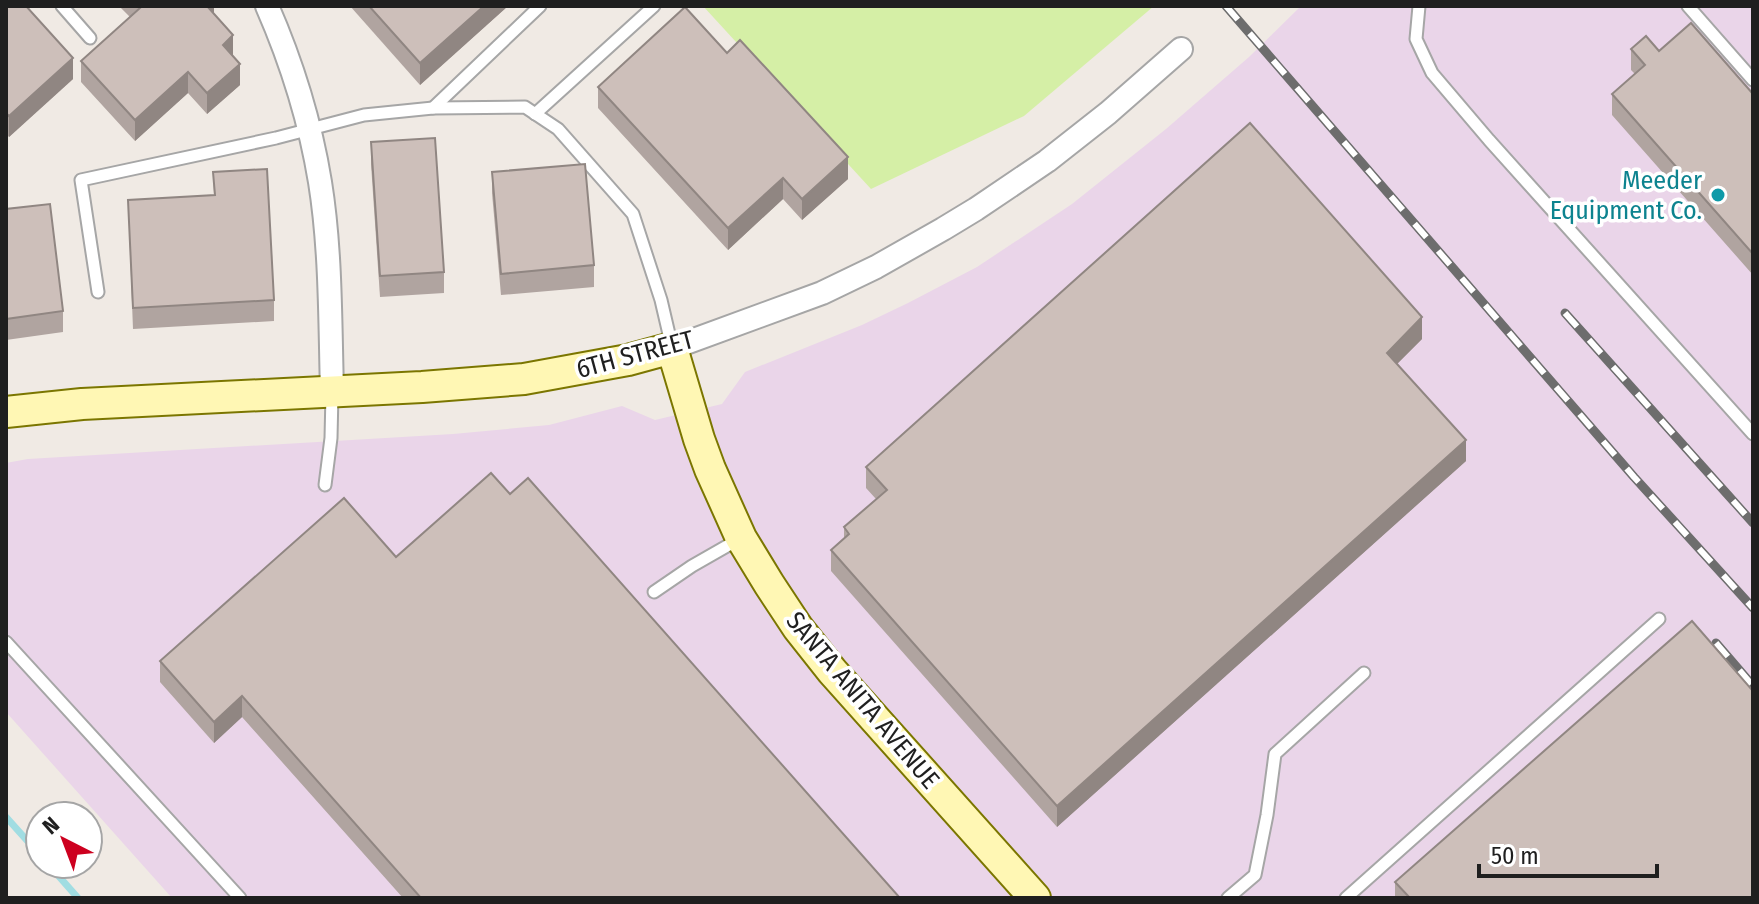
<svg xmlns="http://www.w3.org/2000/svg" width="1759" height="904" viewBox="0 0 1759 904" font-family="'Fira Sans Condensed',sans-serif">
<rect width="100%" height="100%" fill="#f0eae4"/>
<!-- industrial -->
<path fill="#ead5e9" d="M1301,6H1753V898H172L6,712V463L28,459L453,434L549,425L622,406L655,420L722,404L745,372L862,325L908,303L977,267L1072,204L1166,129L1249,57Z"/>
<!-- grass -->
<path fill="#d5efa6" d="M703,6H1154L1024,116L871,189Z"/>
<g fill="none" stroke-linecap="round" stroke-linejoin="round">
<!-- stream -->
<g stroke="#a1dde2" stroke-width="7">
<path d="M6,817L40,855"/>
<path d="M48,864L78,898"/>
</g>
<!-- lane casing -->
<g stroke="#a6a6a6" stroke-width="15">
<g id="lane">
<path d="M62,6L90,38"/>
<path d="M1419,6L1416,39L1432,73L1489,140L1753,434"/>
<path d="M1688,6L1753,80"/>
<path d="M433,108L540,6"/>
<path d="M535,114L654,6"/>
<path d="M98,292L81,180L276,138L364,115L433,108L525,107L558,129L633,214L661,300L672,347"/>
<path d="M325,485L331,438L332,394"/>
<path d="M654,592L692,566L741,538"/>
<path d="M6,642L240,898"/>
<path d="M1228,898L1255,875L1267,815L1275,754L1364,673"/>
<path d="M1346,898L1659,619"/>
</g>
</g>
<!-- street casing -->
<g stroke="#a6a6a6" stroke-width="26">
<g id="street">
<path d="M267,6C292,63 310,121 320,182C331,250 330,322 332,391"/>
<path d="M672,348L822,293L876,267L943,229L976,209L1047,161L1108,113L1181,49"/>
</g>
</g>
<!-- secondary casing -->
<g stroke="#7b7600" stroke-width="34">
<path id="secondary" d="M6,412L82,404L422,387L524,379L628,360L672,348L699,439L710,469L741,538L769,584L798,628L832,671L1035,898"/>
</g>
<!-- lane -->
<use href="#lane" stroke="#fff" stroke-width="11"/>
<!-- street -->
<use href="#street" stroke="#fff" stroke-width="22"/>
<!-- secondary -->
<use href="#secondary" stroke="#fff7b4" stroke-width="30"/>
<!-- rail casing -->
<g stroke="#6d6d6d" stroke-width="9">
<g id="rail">
<path d="M1226,6L1634,477L1753,608"/>
<path d="M1565,313L1753,523"/>
<path d="M1716,643L1753,686"/>
</g>
</g>
<!-- rail -->
<use href="#rail" stroke="#fff" stroke-width="6" stroke-dasharray="18" stroke-linecap="butt"/>
</g>
<!-- wall -->
<g fill="#b0a4a0">
<path d="M6,6L73,79L9,137L6,134Z"/>
<path d="M119,6H214V14L233,56L240,85L207,114L188,93L135,141L81,82V61L130,17Z"/>
<path d="M350,6H508L420,85Z"/>
<path d="M1631,49L1659,51L1753,94V275L1612,115V94L1635,74L1631,70Z"/>
<path d="M727,53L848,179L802,220L783,199L728,250L598,108V87Z"/>
<path d="M371,142L444,272V293L380,297L371,164Z"/>
<path d="M213,172L274,300V321L133,329L128,200L214,195Z"/>
<path d="M492,172L594,265V287L501,295L492,193Z"/>
<path d="M6,209L63,311V332L6,340Z"/>
<path d="M1422,339L1397,364L1466,461L1057,827L831,571V550L844,538V527L876,499L866,488V467Z"/>
<path d="M510,494L900,898H403L242,717L214,743L160,682V661L396,557Z"/>
<path d="M1395,882L1753,898H1395Z"/>
</g>
<!-- shaded-wall -->
<g fill="#908682">
<path d="M206,6H214V19Z"/>
<path d="M484,6H508L420,85V63Z"/>
<path d="M233,35V57L223,45Z"/>
<path d="M73,58V79L9,137V116Z"/>
<path d="M240,64V85L207,114V93Z"/>
<path d="M188,72V93L135,141V120Z"/>
<path d="M848,157V179L802,220V199Z"/>
<path d="M783,178V199L728,250V228Z"/>
<path d="M1422,317V339L1387,374V353Z"/>
<path d="M1466,440V461L1057,827V806Z"/>
<path d="M242,696V717L214,743V722Z"/>
</g>
<!-- building -->
<g fill="#cdbfba" stroke="#908682" stroke-width="2">
<path d="M6,6H26L73,58L9,116L6,113Z"/>
<path d="M138,6H207L233,35L223,45L240,64L207,93L188,72L135,120L81,61L140,8Z"/>
<path d="M369,6H484L420,63Z"/>
<path d="M685,7L727,53L740,40L848,157L802,199L783,178L728,228L598,87Z"/>
<path d="M1691,23L1753,94V254L1612,94L1645,65L1631,49L1646,36L1659,51Z"/>
<path d="M1250,123L1422,317L1387,353L1466,440L1057,806L831,550L849,534L844,527L887,490L866,467Z"/>
<path d="M435,138L444,272L380,276L371,142Z"/>
<path d="M585,164L594,265L501,274L492,172Z"/>
<path d="M267,169L274,300L133,308L128,200L215,195L213,172Z"/>
<path d="M50,204L63,311L6,319V209Z"/>
<path d="M491,473L510,494L528,478L900,898H421L242,696L214,722L160,661L344,498L396,557Z"/>
<path d="M1692,621L1753,691V898H1410L1395,882Z"/>
</g>
<!-- markers -->
<circle fill="#0f9aa8" stroke="#fff" stroke-width="3" cx="1718" cy="195" r="8"/>
<g text-anchor="middle" stroke-width="7" stroke-linejoin="round" paint-order="stroke">
<!-- culture labels -->
<g font-size="26" fill="#0d838f" stroke="#fff" text-anchor="end">
<text x="1702" y="189">Meeder<tspan x="1702" dy="30">Equipment Co.</tspan></text>
</g>
<!-- street labels -->
<g font-size="26" fill="#1f1f1f" stroke="#fff">
<text transform="translate(635 354) rotate(-15)" y="9">6TH STREET</text>
<text transform="translate(863 700) rotate(50)" y="9">SANTA ANITA AVENUE</text>
</g>
</g>
<!-- border -->
<rect width="1759" height="904" fill="none" stroke="#1f1f1f" stroke-width="16"/>
<!-- north arrow -->
<g transform="translate(64 840) rotate(318)"><circle r="38" fill="#ffffff" stroke="#a5a5a5" stroke-width="2"/>
<path d="M0-6L14 30L0 20L-14 30Z" fill="#cd001f"/>
<text y="-12" font-size="22" font-weight="bold" text-anchor="middle" fill="#1f1f1f">N</text>
</g>
<!-- scale -->
<path d="M1479 864v12h178v-12" fill="none" stroke="#1f1f1f" stroke-width="4"/>
<text x="1491" y="864" font-size="24" fill="#1f1f1f" stroke="#ffffff" stroke-width="6" paint-order="stroke">50 m</text>
</svg>
